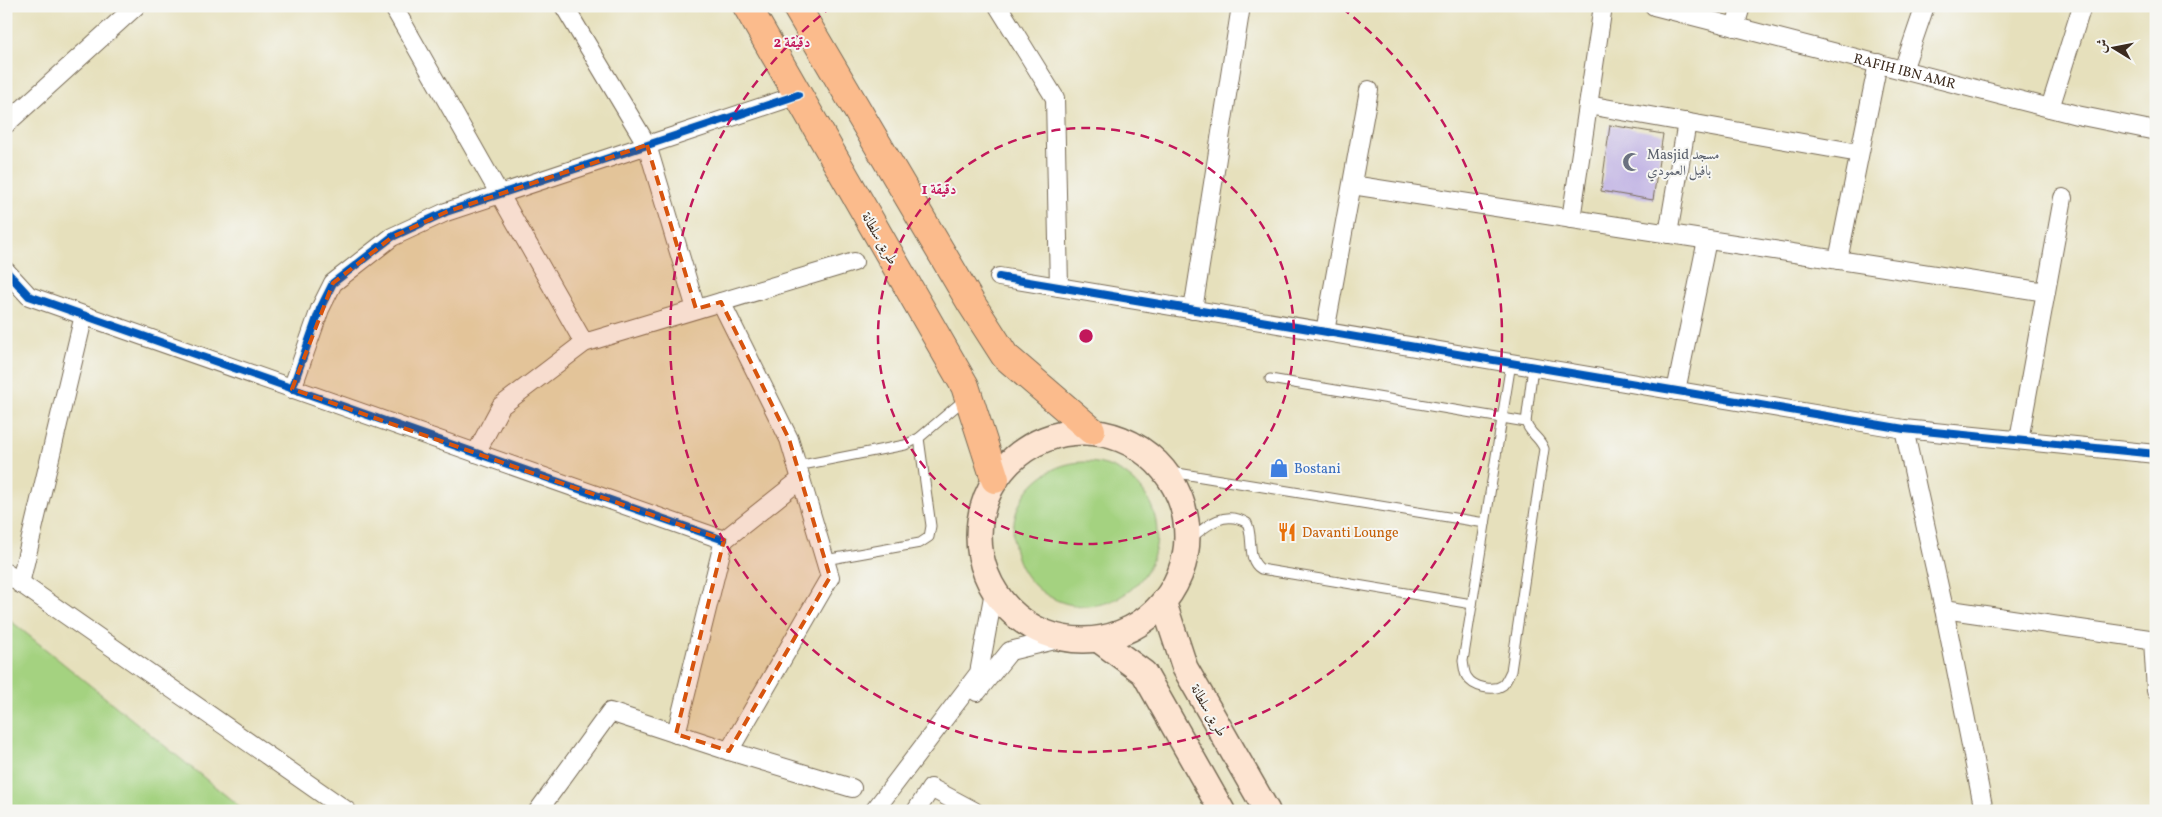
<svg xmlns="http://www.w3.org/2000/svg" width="2162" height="817" viewBox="0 0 2162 817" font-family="Vollkorn,Amiri,serif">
<rect width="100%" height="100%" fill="#f6f6f2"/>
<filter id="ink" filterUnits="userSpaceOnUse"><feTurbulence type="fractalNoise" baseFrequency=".02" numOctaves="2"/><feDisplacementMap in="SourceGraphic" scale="10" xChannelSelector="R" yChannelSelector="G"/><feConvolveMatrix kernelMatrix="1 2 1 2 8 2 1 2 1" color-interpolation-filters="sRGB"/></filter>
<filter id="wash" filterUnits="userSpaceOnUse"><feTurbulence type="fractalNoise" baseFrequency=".0096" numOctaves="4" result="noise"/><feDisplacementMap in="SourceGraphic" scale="20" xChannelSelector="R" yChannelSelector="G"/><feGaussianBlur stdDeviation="1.12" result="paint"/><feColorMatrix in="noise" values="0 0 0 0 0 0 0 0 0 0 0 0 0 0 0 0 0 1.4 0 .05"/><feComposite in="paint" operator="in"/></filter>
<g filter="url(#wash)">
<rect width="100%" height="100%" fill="#e6e0bc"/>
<!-- green -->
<g fill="#a4d280" stroke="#707e4f">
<circle cx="1085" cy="534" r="72"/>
<path d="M6,617L245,811H6Z"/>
</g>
<g id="blocks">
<!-- building -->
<path fill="#bdafe3" d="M1610,125L1663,134L1653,200L1601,191Z"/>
</g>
</g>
<g filter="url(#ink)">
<use href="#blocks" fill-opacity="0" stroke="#776a55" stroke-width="1"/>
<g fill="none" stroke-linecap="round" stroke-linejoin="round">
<!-- service casing -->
<g stroke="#776a55" stroke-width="11">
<g id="service">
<path d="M1511,363L1463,661C1464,666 1464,673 1467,677C1473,687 1493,692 1503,685C1506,682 1509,675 1511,671L1544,449C1540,437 1529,434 1526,422L1533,367"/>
<path d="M1270,379L1526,422"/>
<path d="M797,466L905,445L919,438L966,398"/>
<path d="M1165,471L1485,523"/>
<path d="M1185,543C1204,528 1223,508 1247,523C1254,537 1246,560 1261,569L1472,604"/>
<path d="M825,560L920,543L929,537L931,526L919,438"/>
</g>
</g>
<!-- minor casing -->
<g stroke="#776a55" stroke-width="20">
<g id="minor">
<path d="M393,6L584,343"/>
<path d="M564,6L647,145L696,309"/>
<path d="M998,6L1055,98L1059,287"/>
<path id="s1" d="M1654,6L2077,115L2156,131"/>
<path d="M1735,27L1741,6"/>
<path d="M1903,70L1925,6"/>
<path d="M1588,105L1859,153"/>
<path d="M2050,108L2082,6"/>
<path d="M6,124L136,6"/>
<path d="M1352,185L2046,292"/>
<path d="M1571,219L1603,6"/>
<path d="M1668,234L1687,122"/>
<path d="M1838,260L1878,63"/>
<path d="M6,271L29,296L724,540"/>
<path d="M999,277L1904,429L2156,454"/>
<path d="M721,302L789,439L830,577L729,751"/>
<path d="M1193,310L1241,6"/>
<path d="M1325,332L1369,90"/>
<path d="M292,389L320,309L333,283L392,237L446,212L798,95"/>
<path d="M1676,391L1707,240"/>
<path d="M1904,429L1944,609L1984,811"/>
<path d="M2019,440L2063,198"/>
<path d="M476,453L501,406L584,343L854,262"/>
<path d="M6,573L347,811"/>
<path d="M20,584L84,315"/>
<path d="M1944,609L2156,640"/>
<path d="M2153,640L2156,691"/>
<path d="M977,692L1010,651L1059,639"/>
<path d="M676,734L724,540L801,479"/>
<path d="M538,811L610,712L729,751L852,788"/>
<path d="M874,811L979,673L994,591"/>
<path d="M916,811L931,788L974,811"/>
</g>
</g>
<!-- secondary casing -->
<g stroke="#776a55" stroke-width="28">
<g id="secondary">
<circle cx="1083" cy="536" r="104"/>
<path d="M1164,604L1185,668L1267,811"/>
<path d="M1099,640L1144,673L1222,811"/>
</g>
</g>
<!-- primary casing -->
<g stroke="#776a55" stroke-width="30">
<g id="primary">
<path d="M747,6L965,386L995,479"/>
<path d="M796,6L971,303L1005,356L1091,430"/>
</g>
</g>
<!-- service -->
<use href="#service" stroke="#fff" stroke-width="9"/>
<!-- minor -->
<use href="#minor" stroke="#fff" stroke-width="18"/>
<!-- secondary -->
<use href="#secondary" stroke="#fde4d1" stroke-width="25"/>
<!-- primary -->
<use href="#primary" stroke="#fbbb8c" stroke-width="28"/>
<!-- cycleway casing -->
<g stroke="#f6f6f2" stroke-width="11">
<g id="cycleway">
<path d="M6,271L29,296L724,540"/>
<path d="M999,277L1904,429L2156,454"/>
<path d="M292,389L320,309L333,283L392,237L446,212L798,95"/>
</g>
</g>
<!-- cycleway -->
<use href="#cycleway" stroke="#0057b8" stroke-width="8"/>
</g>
</g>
<!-- marked area -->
<path fill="#d7540e" fill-opacity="0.2" stroke="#d7540e" stroke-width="4" stroke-dasharray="10 6" stroke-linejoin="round" d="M647,145L696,309L721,302L789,439L830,577L729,751L676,734L724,540L292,389L333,283L392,237L446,212Z"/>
<!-- distance rings -->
<g fill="none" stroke="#c2185b" stroke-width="2.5" stroke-dasharray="9 6">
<circle cx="1086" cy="336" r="208"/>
<path d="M1342 8A416 416 0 1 1 830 8"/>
</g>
<!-- icons -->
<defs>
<g id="mosque-bare" transform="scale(1.5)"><path d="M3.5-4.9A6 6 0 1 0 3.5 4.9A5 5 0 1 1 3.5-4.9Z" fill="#6b7280" stroke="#f6f6f2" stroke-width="2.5" paint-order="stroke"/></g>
<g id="shop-bare" transform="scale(1.5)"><path d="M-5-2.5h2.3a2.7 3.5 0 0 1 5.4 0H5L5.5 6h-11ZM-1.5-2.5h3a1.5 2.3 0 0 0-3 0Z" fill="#3f7fe0" stroke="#f6f6f2" stroke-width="2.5" paint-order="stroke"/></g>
<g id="restaurant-bare" transform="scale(1.5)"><path d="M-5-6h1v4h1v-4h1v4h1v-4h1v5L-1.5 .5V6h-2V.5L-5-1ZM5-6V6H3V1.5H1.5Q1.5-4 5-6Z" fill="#e8710a" stroke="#f6f6f2" stroke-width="2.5" paint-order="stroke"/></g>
</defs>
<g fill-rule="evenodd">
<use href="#mosque-bare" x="1632" y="162"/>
<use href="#shop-bare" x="1279" y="468"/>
<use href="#restaurant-bare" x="1287" y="532"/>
</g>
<g text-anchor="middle" stroke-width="4" stroke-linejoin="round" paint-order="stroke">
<!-- street labels -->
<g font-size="14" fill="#3b2a1e" stroke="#f6f6f2">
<text dy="5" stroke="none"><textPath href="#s1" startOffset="259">RAFIH IBN AMR</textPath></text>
<text transform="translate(880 238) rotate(60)" y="5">طريق سلطانة</text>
<text transform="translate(1209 710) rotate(60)" y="5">طريق سلطانة</text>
</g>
<!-- worship labels -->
<g font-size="14" fill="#5b616d" stroke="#f6f6f2" text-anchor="start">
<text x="1647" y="159">Masjid مسجد<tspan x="1647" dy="16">بافيل العمودي</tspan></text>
</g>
<!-- shop labels -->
<g font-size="14" fill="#366cbe" stroke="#f6f6f2" text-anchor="start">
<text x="1294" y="473">Bostani</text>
</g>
<!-- food labels -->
<g font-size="14" fill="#c56008" stroke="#f6f6f2" text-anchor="start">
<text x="1302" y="537">Davanti Lounge</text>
</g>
</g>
<circle cx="1086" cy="336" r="8" fill="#c2185b" stroke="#f6f6f2" stroke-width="2.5"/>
<g font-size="15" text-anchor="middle" font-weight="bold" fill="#c2185b" stroke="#f6f6f2" stroke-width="4" stroke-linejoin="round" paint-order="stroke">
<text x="792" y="47">2 دقيقة</text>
<text x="939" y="194">1 دقيقة</text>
</g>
<!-- margin -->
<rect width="2162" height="817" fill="none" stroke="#f6f6f2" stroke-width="25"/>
<!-- north arrow -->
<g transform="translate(2114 48) rotate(280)" stroke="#f6f6f2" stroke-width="4" paint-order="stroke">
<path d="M0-4L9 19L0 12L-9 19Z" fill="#3b2a1e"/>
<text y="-8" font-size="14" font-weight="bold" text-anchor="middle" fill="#3b2a1e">ش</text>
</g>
</svg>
